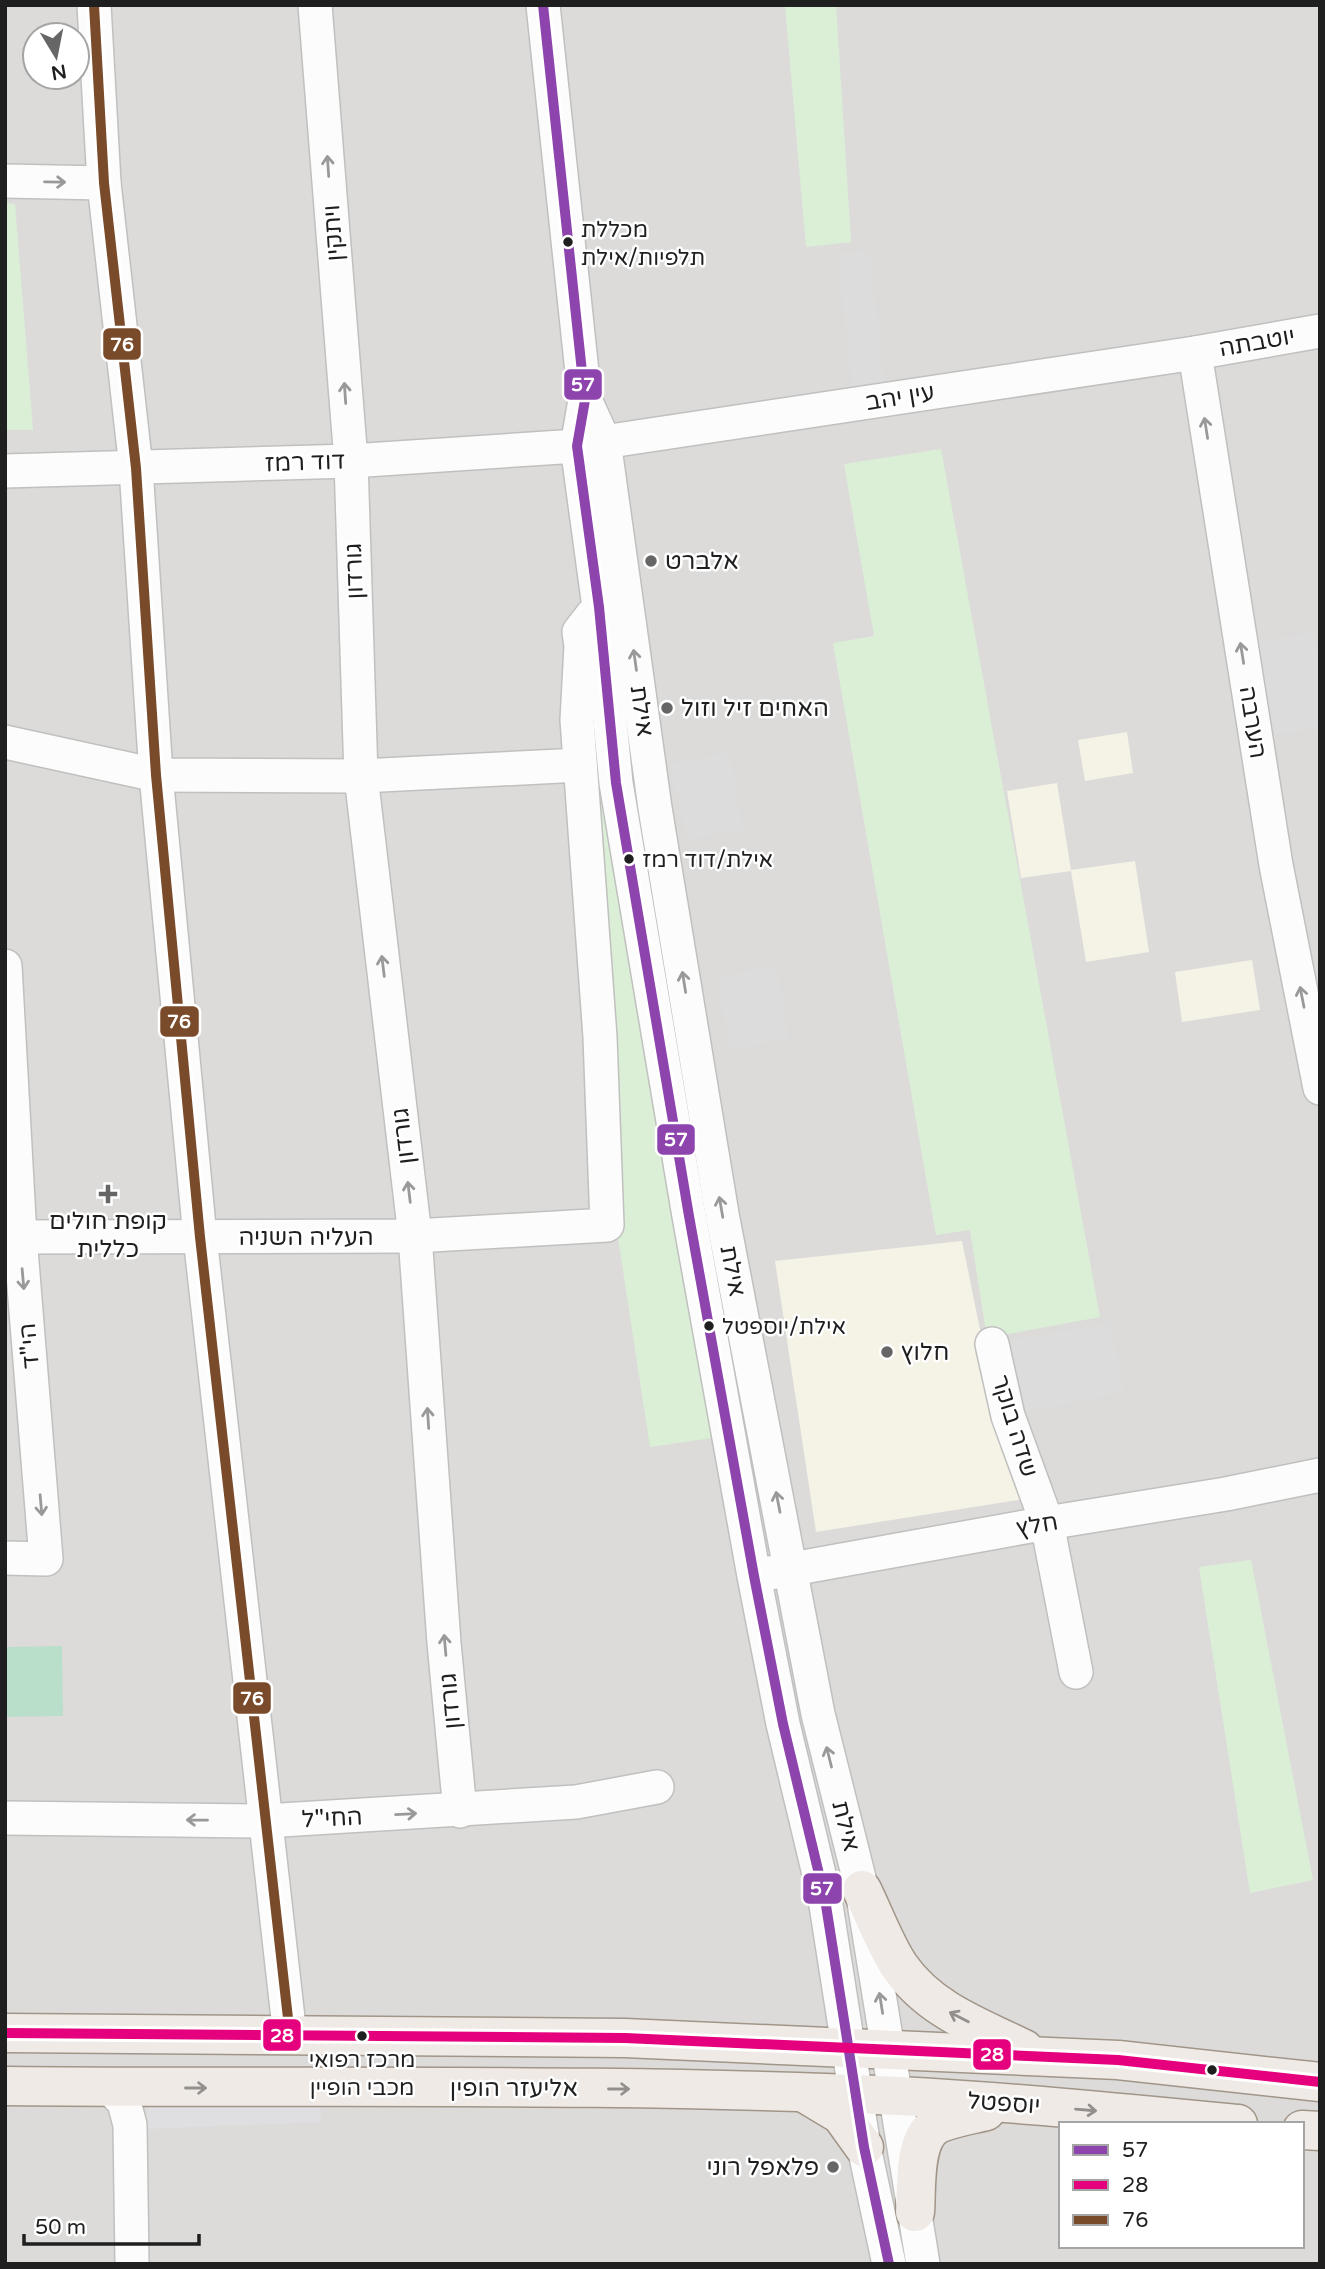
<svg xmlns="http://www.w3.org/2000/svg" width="1325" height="2269" viewBox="0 0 1325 2269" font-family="'Varela Round','Noto Sans Hebrew',sans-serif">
<rect width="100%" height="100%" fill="#edebe9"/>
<!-- residential -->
<path fill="#dcdbda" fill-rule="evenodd" d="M5,5H1320V2264H5ZM35,35H77V77H35ZM1061,2124H1302V2246H1061Z"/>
<!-- education -->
<g fill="#f5f2e6">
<path d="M1127,732L1133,773L1085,781L1078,740Z"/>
<path d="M1057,783L1071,870L1135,861L1149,952L1086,962L1071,871L1021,878L1007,791Z"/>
<path d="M1252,960L1260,1010L1182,1022L1175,972Z"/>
<path d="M962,1241L1003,1443L1024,1499L816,1532L775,1261Z"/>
</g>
<!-- park -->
<g fill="#dbefd7">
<path d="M785,5H836L851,242L806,247Z"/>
<path d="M5,203L15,204L33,430H5Z"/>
<path d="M941,449L1100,1317L987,1338L970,1230L936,1235L833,643L874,636L844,464Z"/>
<path d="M598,634L719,1437L650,1447L610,1185L582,720Z"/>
<path d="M1251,1560L1313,1880L1250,1893L1199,1567Z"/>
</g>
<!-- pitch -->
<path fill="#b9dec9" d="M62,1646L63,1716L5,1717V1647Z"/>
<!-- parking -->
<g fill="#dddcdc">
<path d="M869,251L885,389L854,394L837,254Z"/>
<path d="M1313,633L1320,679V728L1265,736L1251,643Z"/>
<path d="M729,753L743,829L687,840L671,765Z"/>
<path d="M776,966L789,1039L730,1049L717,977Z"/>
<path d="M1110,1323L1124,1392L1008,1416L992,1344Z"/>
</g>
<!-- plaza -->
<path fill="#dfdfe2" d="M319,2088L321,2122L144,2129L149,2101Z"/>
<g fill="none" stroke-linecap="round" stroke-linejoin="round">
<!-- minor casing -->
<g stroke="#c0c0bf" stroke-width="36">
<g id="minor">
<path d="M94,5L104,183L136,468L156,775L200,1237L290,2036"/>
<path d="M315,5L351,461L361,776L415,1236L444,1643L460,1811"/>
<path d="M543,5L585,400L577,446L599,607L616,783L689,1216L754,1576L783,1724L825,1899L864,2147L889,2264"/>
<path d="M5,181L104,183"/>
<path d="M1195,353L1276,865L1320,1088"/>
<path d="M585,400L604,441L655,808L722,1214L818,1714L862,1890L923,2264"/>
<path d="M5,471L351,461L577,446L1195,353L1320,331"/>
<path d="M5,742L156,775L361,776L580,765"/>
<path d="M5,966L20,1237L46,1559L5,1558"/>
<path d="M5,1237L415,1236L607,1225L600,1037L577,720L581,646L579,632L593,614"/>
<path d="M992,1344L1008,1416L1047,1523L1076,1672"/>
<path d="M770,1573L1047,1523L1226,1494L1320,1475"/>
<path d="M5,1818L265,1821L576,1802L657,1787"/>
<path d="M109,2087L124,2102L130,2125L132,2264"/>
</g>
</g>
<!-- major casing -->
<g stroke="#a19588" stroke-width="41">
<g id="major">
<path d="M862,1890C874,1914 885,1945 900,1967C930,2010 979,2027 1024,2049"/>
<path d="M5,2033L625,2038L1118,2060L1320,2082"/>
<path d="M5,2086C303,2089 601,2082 898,2096C1011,2102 1124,2113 1238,2124"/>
<path d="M806,2094L841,2115L864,2147"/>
<path d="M1302,2130L1320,2131"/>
<path d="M915,2212C917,2188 912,2137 938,2124C952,2118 970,2115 986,2111"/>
</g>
</g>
<!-- minor -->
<use href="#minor" stroke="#fcfcfc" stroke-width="33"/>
<!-- major -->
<use href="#major" stroke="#f0eae6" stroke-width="38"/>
<!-- bus-1 casing -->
<g stroke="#fff" stroke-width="16">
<path id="bus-1" d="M543,5L585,400L577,446L599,607L616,783L689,1216L754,1576L783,1724L825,1899L864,2147L889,2264"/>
</g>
<!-- bus-2 casing -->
<g stroke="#fff" stroke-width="16">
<path id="bus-2" d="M5,2033L625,2038L1118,2060L1320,2082"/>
</g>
<!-- bus-3 casing -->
<g stroke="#fff" stroke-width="16">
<path id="bus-3" d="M94,5L104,183L136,468L156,775L200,1237L290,2036"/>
</g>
<!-- bus-1 -->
<use href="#bus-1" stroke="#8e44ad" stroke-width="10"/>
<!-- bus-2 -->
<use href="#bus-2" stroke="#e5007d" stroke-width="10"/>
<!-- bus-3 -->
<use href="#bus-3" stroke="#7a4b2a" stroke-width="10"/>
</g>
<!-- one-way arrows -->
<defs><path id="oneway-shaft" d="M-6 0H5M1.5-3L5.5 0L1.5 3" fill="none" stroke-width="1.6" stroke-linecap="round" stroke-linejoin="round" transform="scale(1.75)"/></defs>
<g stroke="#999">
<use href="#oneway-shaft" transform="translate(328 166) rotate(-94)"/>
<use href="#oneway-shaft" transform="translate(55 182) rotate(1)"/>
<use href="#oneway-shaft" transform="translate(345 393) rotate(-94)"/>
<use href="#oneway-shaft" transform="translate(1206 428) rotate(-99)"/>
<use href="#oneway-shaft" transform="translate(1242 653) rotate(-99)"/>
<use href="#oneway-shaft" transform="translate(635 660) rotate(-98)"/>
<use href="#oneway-shaft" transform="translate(383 966) rotate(-97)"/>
<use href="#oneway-shaft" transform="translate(684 982) rotate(-99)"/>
<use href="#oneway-shaft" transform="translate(1302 997) rotate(-101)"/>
<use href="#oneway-shaft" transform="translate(409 1192) rotate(-97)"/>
<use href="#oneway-shaft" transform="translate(721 1207) rotate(-100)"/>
<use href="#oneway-shaft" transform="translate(23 1279) rotate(85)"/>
<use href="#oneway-shaft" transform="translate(428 1418) rotate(-94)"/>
<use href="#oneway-shaft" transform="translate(778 1502) rotate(-101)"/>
<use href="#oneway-shaft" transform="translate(41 1505) rotate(85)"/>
<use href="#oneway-shaft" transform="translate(445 1645) rotate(-95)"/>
<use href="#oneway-shaft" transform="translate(829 1757) rotate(-104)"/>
<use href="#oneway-shaft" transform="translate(406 1814) rotate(-3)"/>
<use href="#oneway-shaft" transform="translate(197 1820) rotate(-179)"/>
<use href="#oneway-shaft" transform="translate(881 2003) rotate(-99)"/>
</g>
<g stroke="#928f8c">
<use href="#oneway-shaft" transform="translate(959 2017) rotate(-153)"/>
<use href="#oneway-shaft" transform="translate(196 2088)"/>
<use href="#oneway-shaft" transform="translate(619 2089)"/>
<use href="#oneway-shaft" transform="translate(1086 2110) rotate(5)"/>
</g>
<!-- markers -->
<g fill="#1f1f1f" stroke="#fff" stroke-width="2.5">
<circle cx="568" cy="242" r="6"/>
<circle cx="629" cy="859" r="6"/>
<circle cx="709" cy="1326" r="6"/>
<circle cx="362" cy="2036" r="6"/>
<circle cx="1212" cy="2070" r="6"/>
</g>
<g fill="#676666" stroke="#fff" stroke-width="2.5">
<circle cx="651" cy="561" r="7"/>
<circle cx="667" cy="708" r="7"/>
<path d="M104.5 1183.5h7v7h7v7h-7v7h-7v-7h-7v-7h7z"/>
<circle cx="887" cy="1352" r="7"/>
<circle cx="833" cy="2167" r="7"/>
</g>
<g text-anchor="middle" stroke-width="5" stroke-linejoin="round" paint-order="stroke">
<!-- bus labels -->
<g font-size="22" fill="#1f1f1f" stroke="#fff" text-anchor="start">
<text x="581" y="237">מכללת<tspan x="581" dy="28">תלפיות/אילת</tspan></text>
<text x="642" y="867">אילת/דוד רמז</text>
<text x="722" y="1334">אילת/יוספטל</text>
<text x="362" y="2067" text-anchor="middle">מרכז רפואי<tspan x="362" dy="28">מכבי הופיין</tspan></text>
</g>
<!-- street labels -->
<g font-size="24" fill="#1f1f1f" stroke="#fff">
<text transform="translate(333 233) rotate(-94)" y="8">ויתקין</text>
<text transform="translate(1257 342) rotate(-10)" y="8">יוטבתה</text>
<text transform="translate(900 397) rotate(-9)" y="8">עין יהב</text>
<text transform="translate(305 462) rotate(-2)" y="8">דוד רמז</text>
<text transform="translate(354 571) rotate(-92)" y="8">גורדון</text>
<text transform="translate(642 711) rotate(82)" y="8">אילת</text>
<text transform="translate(1253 722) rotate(81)" y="8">הערבה</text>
<text transform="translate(403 1136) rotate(-97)" y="8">גורדון</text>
<text x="306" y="1245">העליה השניה</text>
<text transform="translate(733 1271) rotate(79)" y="8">אילת</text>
<text transform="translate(29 1346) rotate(-95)" y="8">הי"ד</text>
<text transform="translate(1015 1426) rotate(73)" y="8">שדה בוקר</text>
<text transform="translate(1037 1525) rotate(-10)" y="8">חלץ</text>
<text transform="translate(450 1701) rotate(-95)" y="8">גורדון</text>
<text transform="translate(332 1818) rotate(-3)" y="8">החי"ל</text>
<text transform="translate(846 1826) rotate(76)" y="8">אילת</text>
<text x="514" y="2096">אליעזר הופין</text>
<text transform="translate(1004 2103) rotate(4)" y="8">יוספטל</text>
</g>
<!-- poi labels -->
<g font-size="24" fill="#1f1f1f" stroke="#fff" text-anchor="start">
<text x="665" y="569">אלברט</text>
<text x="681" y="716">האחים זיל וזול</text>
<text x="108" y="1229" text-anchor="middle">קופת חולים<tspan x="108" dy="28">כללית</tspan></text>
<text x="901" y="1360">חלוץ</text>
<text x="819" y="2175" text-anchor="end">פלאפל רוני</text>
</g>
</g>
<g stroke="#fff" stroke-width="2.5">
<rect x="102" y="327" width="40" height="34" rx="7" fill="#7a4b2a"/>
<rect x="563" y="368" width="40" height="33" rx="7" fill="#8e44ad"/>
<rect x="159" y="1005" width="41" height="33" rx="7" fill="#7a4b2a"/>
<rect x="656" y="1123" width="40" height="33" rx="7" fill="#8e44ad"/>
<rect x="232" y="1681" width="40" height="34" rx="7" fill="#7a4b2a"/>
<rect x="802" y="1872" width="41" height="33" rx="7" fill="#8e44ad"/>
<rect x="262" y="2018" width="40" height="34" rx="7" fill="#e5007d"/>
<rect x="972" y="2038" width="40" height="33" rx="7" fill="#e5007d"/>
</g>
<g font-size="19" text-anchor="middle" font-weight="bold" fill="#fff">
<text x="122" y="351">76</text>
<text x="583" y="391">57</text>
<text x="179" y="1028">76</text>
<text x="676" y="1146">57</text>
<text x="252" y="1705">76</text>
<text x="822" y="1895">57</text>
<text x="282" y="2042">28</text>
<text x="992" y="2061">28</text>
</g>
<!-- border -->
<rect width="1325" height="2269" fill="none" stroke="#1f1f1f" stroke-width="14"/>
<!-- legend -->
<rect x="1059" y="2122" width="245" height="126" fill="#ffffff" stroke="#a5a5a5" stroke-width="2"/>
<rect x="1073" y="2145" width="35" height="10" fill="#8e44ad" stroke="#a5a5a5" stroke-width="2"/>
<text x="1122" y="2157" font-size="21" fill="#1f1f1f">57</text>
<rect x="1073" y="2180" width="35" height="10" fill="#e5007d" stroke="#a5a5a5" stroke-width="2"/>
<text x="1122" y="2192" font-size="21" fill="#1f1f1f">28</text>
<rect x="1073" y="2215" width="35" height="10" fill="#7a4b2a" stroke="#a5a5a5" stroke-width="2"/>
<text x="1122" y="2227" font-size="21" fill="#1f1f1f">76</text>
<!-- north arrow -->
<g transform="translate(56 56) rotate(170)"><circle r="33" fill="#ffffff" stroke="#a5a5a5" stroke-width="2"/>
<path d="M0-5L12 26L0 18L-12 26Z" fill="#676666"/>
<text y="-10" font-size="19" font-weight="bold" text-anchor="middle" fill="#1f1f1f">N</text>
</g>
<!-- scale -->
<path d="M24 2234v10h175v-10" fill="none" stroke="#1f1f1f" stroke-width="3.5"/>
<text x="35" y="2234" font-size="21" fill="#1f1f1f" stroke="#ffffff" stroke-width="5" paint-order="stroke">50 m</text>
</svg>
